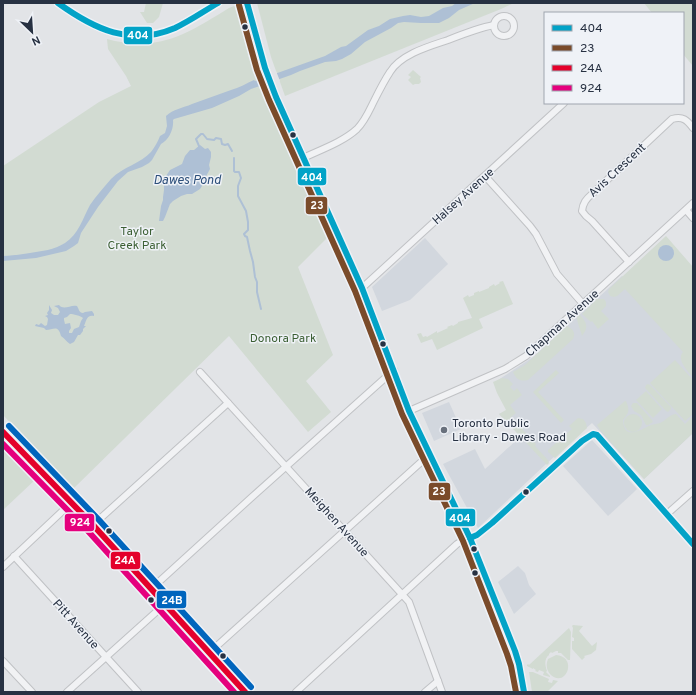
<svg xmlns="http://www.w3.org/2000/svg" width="696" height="695" viewBox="0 0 696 695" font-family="Overpass,sans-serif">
<rect width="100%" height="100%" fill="#e2e4e7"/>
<!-- built -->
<g fill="#d2d7de">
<path d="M425,238L448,264L410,300L382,311L372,287Z"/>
<path d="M622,276L693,335V433L644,479L592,423L546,464L478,528L443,464L475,449L485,469L521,436L499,414L508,410L495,382L533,357Z"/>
<path d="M449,402L461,429L434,441L422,413Z"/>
<path d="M592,440L637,489L634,492L608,516L563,466Z"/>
<path d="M518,566L525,573L529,585L536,594L514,614L498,582Z"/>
</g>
<!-- green -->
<g fill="#d2dbd2">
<path d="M146,3H163L159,17L153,23H147L140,12H144Z"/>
<path d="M257,3H514L501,9L285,96L271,57Z"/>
<path d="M644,3H693V66L683,54V13H652Z"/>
<path d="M234,6L238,7L240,10L256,70L267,100L315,210L329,236L298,267L333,355L306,381L331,412L308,432L229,336L73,489L3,415V166L99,102L131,86L126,76L108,49L107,39C132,46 159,45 183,34C199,27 214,17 229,8Z"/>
<path d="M413,70L421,77L420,78L421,82L419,84H415L413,85L408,80L411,77L408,75Z"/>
<path d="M666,236L693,267V378C688,371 676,360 683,352L625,289L617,296L614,297L610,296L608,292L609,289Z"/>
<path d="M503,281L513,304L479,319L483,328L437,350L432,339L421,343L417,334L421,333L423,337L426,336L427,337L437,331V333L448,328L447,327L452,325L453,326L458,323V322L472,318L463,298L468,295L469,297L474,295V293L479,291V292L489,288V287L494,284L495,286L500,283L499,282Z"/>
<path d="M597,299H604L606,302V306L601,311L609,319L598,329L592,321L591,322L582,314Z"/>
<path d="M580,315C587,323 589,327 582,336C581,330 577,324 577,317Z"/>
<path d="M567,326C573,329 576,333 573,339L528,380C520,382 516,379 513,372L525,365Z"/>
<path d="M675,360L693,380V414L685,421L650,383Z"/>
<path d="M556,370L559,373L538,392L564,420L561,423L533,392Z"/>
<path d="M502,378L508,379L513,384L510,387L514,391L517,388L522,395L510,405L516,413L511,417L536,444L535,446L548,460L549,463L547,465L499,414L506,410L497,393L493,382Z"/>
<path d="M648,384L650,385L671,407V409L668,412L666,411L645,388L646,385Z"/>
<path d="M646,391L662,409L653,418L636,400Z"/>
<path d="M625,401H626C630,411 629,412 623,420C624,441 640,430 651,425C654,424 657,424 660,423C667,420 668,415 676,414L685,424L693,416V433L644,479L600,430L597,425Z"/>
<path d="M633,403H637L652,420L653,422L648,425H646L641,415L634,411L631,406Z"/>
<circle cx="633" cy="423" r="9"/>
<path d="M578,418L583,419L586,423L587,428L555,458L548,452V450L572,429L569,426Z"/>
<path d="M3,446L37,478L3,510Z"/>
<path d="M573,625L583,626L579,631L592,646L597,642L596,650L591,654L584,656L585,657L582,660L572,649V641H574V638L572,637L573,628L572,626Z"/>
<path d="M569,628L571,632L570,660H568L561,653H558V651H556L552,653L551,652L549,654V655C544,659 545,665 547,671L546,672L550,676V677L543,675L544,672L539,670L538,672L535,671L536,670L533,668V669L527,666V665L528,664L529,665Z"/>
<path d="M556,655C579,657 565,690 550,674C546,669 546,664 548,659Z"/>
<path d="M529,672H533L549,679L548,682L552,683L553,680L558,681L547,692H532Z"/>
</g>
<!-- water -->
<g fill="#aec0d5" fill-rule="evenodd">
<path d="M456,3H475L459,10L449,18L439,23H421L404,22L398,23L391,28L365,42L351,54L342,59L336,61L325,62L300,71L291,75L251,89L239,96L212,108L174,119L173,120C174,129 169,140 161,144L152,160L149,163L142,167L128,172L118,181L98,207L81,233L78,243L74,246L66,251L36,258L3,261V256C12,256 21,254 30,253C42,251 54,250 65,243C78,235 83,218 90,205C96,196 104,187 111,179C123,167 141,163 151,152C155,147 158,141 160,136L165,133L167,126L166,116C173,109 183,108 192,104C205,99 218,95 231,90C239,88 247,83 254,80L255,81L325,56L341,47L346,46L368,30L379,26L390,19L403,16L410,15L421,17L429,16L443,8L452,6Z"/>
<path d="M200,145L205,149L208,148L211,152V157L209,165L210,169L203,182L202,186L200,189L192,194H187L181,196L173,201L170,204L165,217L163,221H159L161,206L163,200V197L164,190V179L170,170L182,164L185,156L190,150H194Z"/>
<circle cx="666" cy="253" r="8"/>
<path d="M49,305L52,310L51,313L54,315H58L60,312L58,308L54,306L59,305C64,311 71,304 77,306C79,309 79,313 83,313L85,312L92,311L94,314V316C87,314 86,321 84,326H86L83,329V331L80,335H78L74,342L70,344C66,341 65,339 61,336C58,324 53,330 46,330L44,328L35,326L36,324L39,325L41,323L45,326L47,325L48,319L47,317L45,316L48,315L47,313L49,310ZM70,314C73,314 81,316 83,318L81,321L79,327L74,329L72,333H69V331L71,328L70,323L65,324L64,320V318L67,317Z"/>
</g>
<!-- pier -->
<path fill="#e2e4e7" d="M276,71L280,81L262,87L259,78Z"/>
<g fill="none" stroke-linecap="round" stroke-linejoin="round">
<!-- stream -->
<g stroke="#aec0d5" stroke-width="2">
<path d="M199,146L196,139L201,134H203L207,139L214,140L216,138L221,139L222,144L225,145L228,144L232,151"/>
<path d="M234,158V171L235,172H239L241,178L238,186V196L246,211L248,222V230L244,234L245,236L247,237L250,251L253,262L255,277L257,282V292L261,309"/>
</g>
<!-- street casing -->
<g stroke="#c0c2c5" stroke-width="8">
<g id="street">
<circle cx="504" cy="26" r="10"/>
<path d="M303,158C320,150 343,142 357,129C365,121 369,111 374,101C379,91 384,81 390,72C401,54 430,46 448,40C463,34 478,28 494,25"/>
<path d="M485,176L530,226L536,234L557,274L583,304"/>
<path d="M686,210L693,218"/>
<path d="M629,262L592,221L586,216L582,211C583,203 586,199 592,194L672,119C683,116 687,120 693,128"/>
<path d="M362,288L564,103"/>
<path d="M200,372L409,602L442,692"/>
<path d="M409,411L505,369L526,356L693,203"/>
<path d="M667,514L693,491"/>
<path d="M93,525L228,403"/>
<path d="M14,556L138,692"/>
<path d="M3,567L71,503"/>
<path d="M151,589L252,497L394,370"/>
<path d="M209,653L430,454"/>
<path d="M3,661L32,692"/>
<path d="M67,692L165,604"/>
<path d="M296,692L457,544L462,541L477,535L492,523L582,441L593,434L597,435L693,544"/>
<path d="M425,692L438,681"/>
</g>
</g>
<!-- street -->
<use href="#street" stroke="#f1f2f4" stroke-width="6"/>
<!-- secondary -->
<g stroke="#bfc2c7" stroke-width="8">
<path d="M58,3C94,30 131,47 175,28C190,21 204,11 218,3"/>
<path d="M247,3L265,68L276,97L362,288L409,411L470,538L515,651L519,664L524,692"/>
<path d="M3,432L93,525L245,692"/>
</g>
<!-- bus-1 casing -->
<g stroke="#eff2f7" stroke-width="9">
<g id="bus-1">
<path d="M58,3C94,29 131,47 175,28C190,21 204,11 218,3"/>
<path d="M247,3L265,68L276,97L362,288L409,411L470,538L515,651L519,664L524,692"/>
<path d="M470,538L477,535L492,523L582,441L593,434L597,435L693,544"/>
</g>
</g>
<!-- bus-2 casing -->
<g stroke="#eff2f7" stroke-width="9">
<path id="bus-2" d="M239,5L257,70L269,100L355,291L402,414L463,541L507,654L511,666L516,692"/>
</g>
<!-- bus-3 casing -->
<g stroke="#eff2f7" stroke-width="9">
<path id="bus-3" d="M3,432L93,525L245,692"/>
</g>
<!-- bus-4 casing -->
<g stroke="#eff2f7" stroke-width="9">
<path id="bus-4" d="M3,444L87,530L234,692"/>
</g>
<!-- bus-5 casing -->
<g stroke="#eff2f7" stroke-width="9">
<path id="bus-5" d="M9,426L99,520L251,687"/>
</g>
<!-- bus-1 -->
<use href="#bus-1" stroke="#02a3c7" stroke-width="6"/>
<!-- bus-2 -->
<use href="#bus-2" stroke="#7a4b2a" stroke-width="6"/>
<!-- bus-3 -->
<use href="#bus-3" stroke="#e4002b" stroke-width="6"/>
<!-- bus-4 -->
<use href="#bus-4" stroke="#e5007d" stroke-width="6"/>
<!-- bus-5 -->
<use href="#bus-5" stroke="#0065bd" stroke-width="6"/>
</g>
<!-- markers -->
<g fill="#273142" stroke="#eff2f7" stroke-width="1.5">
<circle cx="245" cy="27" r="3.5"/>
<circle cx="293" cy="135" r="3.5"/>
<circle cx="383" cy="344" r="3.5"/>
<circle cx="526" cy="492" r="3.5"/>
<circle cx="109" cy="531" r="3.5"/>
<circle cx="474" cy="549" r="3.5"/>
<circle cx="475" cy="573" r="3.5"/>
<circle cx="151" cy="600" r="3.5"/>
<circle cx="223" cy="656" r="3.5"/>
</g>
<circle fill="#68707c" stroke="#eff2f7" stroke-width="1.5" cx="444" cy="430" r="4"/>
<g text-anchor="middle" stroke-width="3" stroke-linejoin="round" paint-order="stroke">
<!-- street labels -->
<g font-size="12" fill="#273142" stroke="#eff2f7">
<text transform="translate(617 170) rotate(-43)" y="4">Avis Crescent</text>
<text transform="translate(463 196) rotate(-42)" y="4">Halsey Avenue</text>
<text transform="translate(562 323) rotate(-42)" y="4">Chapman Avenue</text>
<text transform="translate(337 522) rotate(48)" y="4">Meighen Avenue</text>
<text transform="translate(76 624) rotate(48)" y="4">Pitt Avenue</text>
</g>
<!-- park labels -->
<g font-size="12" fill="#3b5f33" stroke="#eff2f7">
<text x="137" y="235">Taylor<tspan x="137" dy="14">Creek Park</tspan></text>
<text x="283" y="342">Donora Park</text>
</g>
<!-- poi labels -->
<g font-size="12" fill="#273142" stroke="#eff2f7" text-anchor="start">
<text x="452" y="427">Toronto Public<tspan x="452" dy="14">Library - Dawes Road</tspan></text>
</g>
<!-- water labels -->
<g font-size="13" font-style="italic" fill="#2d4f7a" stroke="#eff2f7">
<text x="187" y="184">Dawes Pond</text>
</g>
</g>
<g stroke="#eff2f7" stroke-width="1.5">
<rect x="123" y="26" width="30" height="19" rx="4" fill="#02a3c7"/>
<rect x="297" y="167" width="30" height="19" rx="4" fill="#02a3c7"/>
<rect x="305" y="196" width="23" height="19" rx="4" fill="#7a4b2a"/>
<rect x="428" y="482" width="23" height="19" rx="4" fill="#7a4b2a"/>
<rect x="445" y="508" width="31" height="19" rx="4" fill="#02a3c7"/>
<rect x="64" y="513" width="31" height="19" rx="4" fill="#e5007d"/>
<rect x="110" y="551" width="31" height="19" rx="4" fill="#e4002b"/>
<rect x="156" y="590" width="31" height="19" rx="4" fill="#0065bd"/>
</g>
<g font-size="11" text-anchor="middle" font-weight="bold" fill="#fff">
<text x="138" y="39">404</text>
<text x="312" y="181">404</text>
<text x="317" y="209">23</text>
<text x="439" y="495">23</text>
<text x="460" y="522">404</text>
<text x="80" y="526">924</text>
<text x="125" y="564">24A</text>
<text x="172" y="604">24B</text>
</g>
<!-- border -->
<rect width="696" height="695" fill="none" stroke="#273142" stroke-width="8"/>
<!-- legend -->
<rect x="544" y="12" width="140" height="92" fill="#eff2f7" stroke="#9fa5af"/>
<rect x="552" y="25" width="20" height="6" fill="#02a3c7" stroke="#9fa5af"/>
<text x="580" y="32" font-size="12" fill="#273142">404</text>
<rect x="552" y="45" width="20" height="6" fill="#7a4b2a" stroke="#9fa5af"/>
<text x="580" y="52" font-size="12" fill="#273142">23</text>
<rect x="552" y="65" width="20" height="6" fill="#e4002b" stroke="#9fa5af"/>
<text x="580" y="72" font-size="12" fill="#273142">24A</text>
<rect x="552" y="85" width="20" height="6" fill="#e5007d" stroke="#9fa5af"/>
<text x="580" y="92" font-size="12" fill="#273142">924</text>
<!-- north arrow -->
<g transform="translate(32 32) rotate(155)" stroke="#eff2f7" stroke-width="3" paint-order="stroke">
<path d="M0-3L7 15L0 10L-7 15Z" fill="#273142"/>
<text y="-6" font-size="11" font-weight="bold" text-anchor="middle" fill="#273142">N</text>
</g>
</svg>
